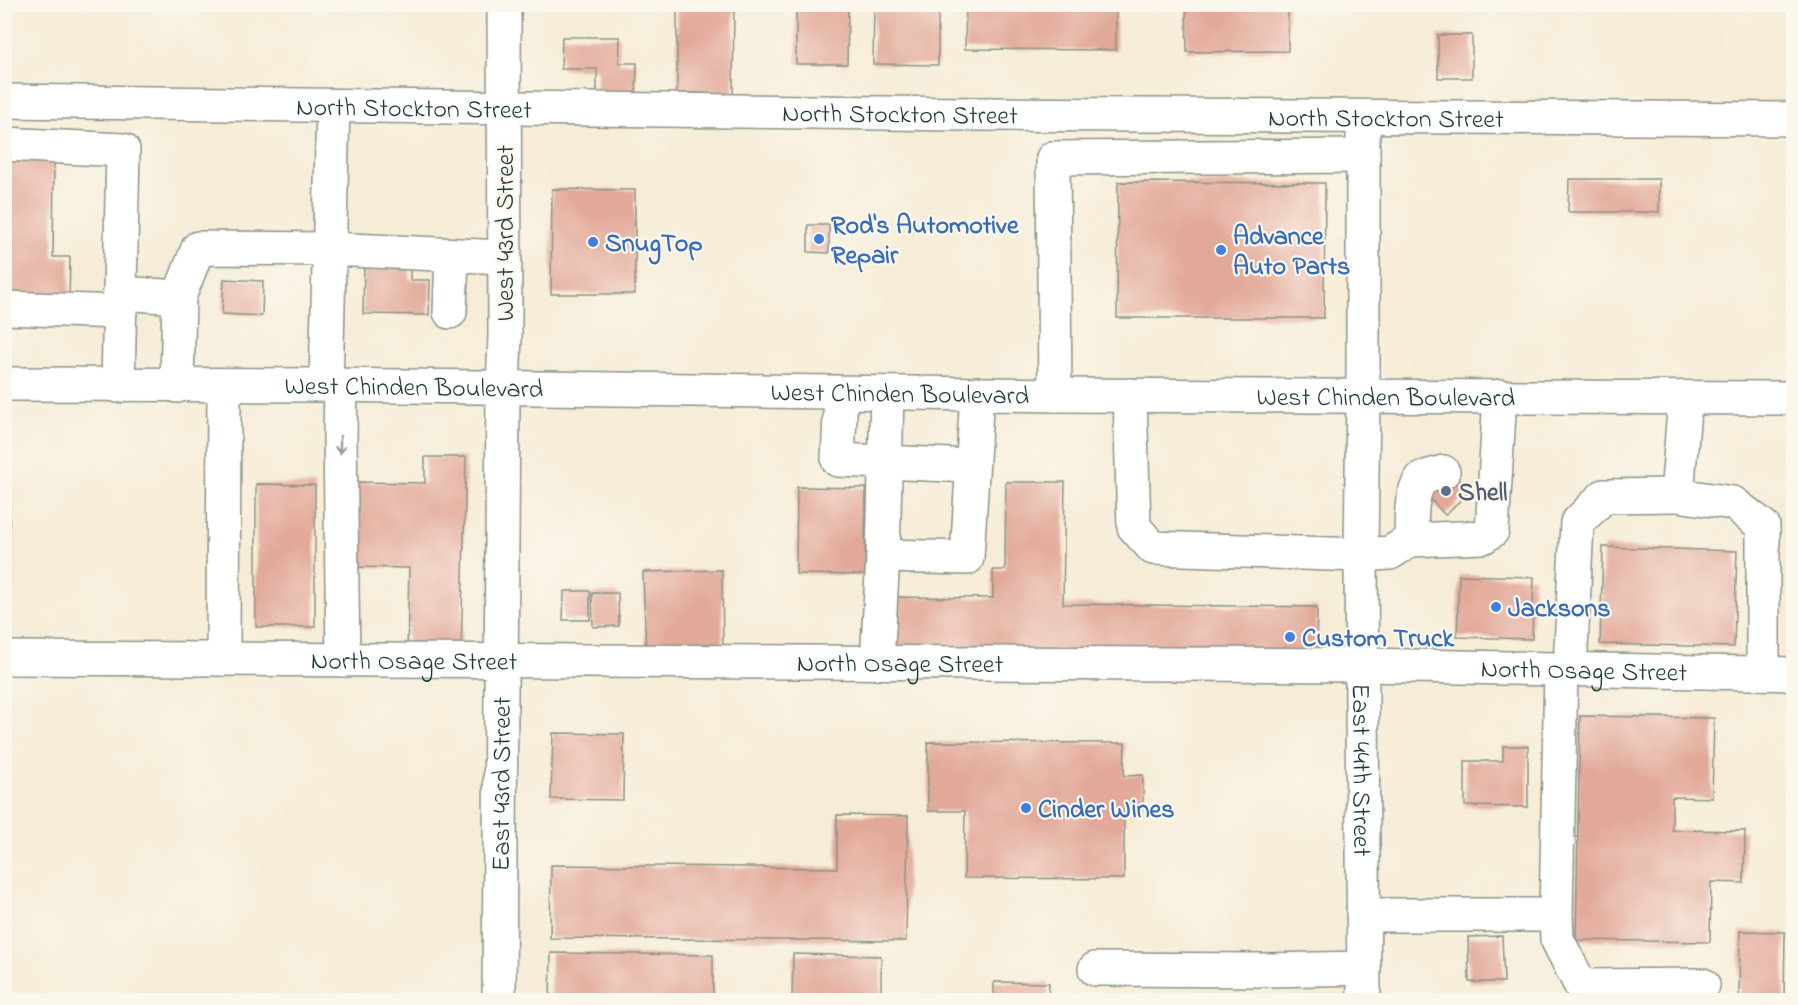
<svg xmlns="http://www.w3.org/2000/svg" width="1798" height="1005" viewBox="0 0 1798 1005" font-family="'Indie Flower',sans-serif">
<rect width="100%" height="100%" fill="#fbf7ec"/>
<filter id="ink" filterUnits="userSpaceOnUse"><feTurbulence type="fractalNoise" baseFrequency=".0167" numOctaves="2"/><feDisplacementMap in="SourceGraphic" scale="12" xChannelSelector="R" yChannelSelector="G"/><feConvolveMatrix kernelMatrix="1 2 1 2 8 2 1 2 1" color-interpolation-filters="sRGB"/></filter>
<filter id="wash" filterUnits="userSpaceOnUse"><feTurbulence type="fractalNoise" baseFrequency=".008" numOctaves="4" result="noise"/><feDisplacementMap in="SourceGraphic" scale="24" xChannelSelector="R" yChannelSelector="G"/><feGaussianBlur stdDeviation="1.35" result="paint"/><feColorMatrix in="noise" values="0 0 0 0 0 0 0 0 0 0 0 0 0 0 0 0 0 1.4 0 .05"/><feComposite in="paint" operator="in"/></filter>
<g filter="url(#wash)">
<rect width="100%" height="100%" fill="#f6ecd7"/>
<g id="blocks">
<!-- building -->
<g fill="#e2a899">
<path d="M369,4H455L454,11L369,9Z"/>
<path d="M677,4H734L733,94L677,93Z"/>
<path d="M796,4H848L847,64H796Z"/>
<path d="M874,4H938V65L873,64Z"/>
<path d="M966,4H1116V50L965,49Z"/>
<path d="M1186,4H1288V51L1187,52Z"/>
<rect x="1438" y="35" width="34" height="43"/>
<path d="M562,37H620L619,63H637L636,98H597V69H561Z"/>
<path d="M4,158L54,159L53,257H70L69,301L4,300Z"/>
<path d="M1569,179H1659V212H1568Z"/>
<path d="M1118,182L1325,183L1324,318H1117Z"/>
<path d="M552,189L635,190V294H551Z"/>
<path d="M808,225H829V253L808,252Z"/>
<path d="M364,258L410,259V280H430L429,315L363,314Z"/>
<path d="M224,279L263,281L262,316L222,314Z"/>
<path d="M425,457H466L461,656L407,655L409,568L349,567L351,482L425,483Z"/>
<path d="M1448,467L1470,491L1445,515L1423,491Z"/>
<path d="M4,479H10L9,638H4Z"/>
<path d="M1006,482H1065L1063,604L1317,607L1316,656L883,651L884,597L993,598V570H1005Z"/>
<path d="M256,484L315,485V627H256Z"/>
<path d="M797,487L866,488L865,575L796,574Z"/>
<path d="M1603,547L1737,551L1734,647L1600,644Z"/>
<path d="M722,570L723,653L646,655L643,572Z"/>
<path d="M1459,575L1534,577L1532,639L1457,637Z"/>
<path d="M564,591H590V620H563Z"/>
<path d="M592,593H618L619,626L593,627Z"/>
<path d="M1580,716L1714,718L1712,798L1672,797V830L1745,831L1744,883L1711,882L1710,942L1576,940Z"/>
<path d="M553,733L624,734L623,800L551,799Z"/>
<path d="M928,742L1125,743L1124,776L1143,775V805H1124V879L964,878L965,811H928Z"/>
<path d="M1503,746H1528V807L1465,806V761H1503Z"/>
<path d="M837,815L908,816L906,941L550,938L551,865L837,868Z"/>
<path d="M1740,931L1785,932L1784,1000H1739Z"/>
<path d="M1502,936L1504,982H1469L1468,937Z"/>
<path d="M551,953L713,955V1000H550Z"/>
<path d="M793,954L881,956V1000H792Z"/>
<path d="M994,982L1049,983L1048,1000H994Z"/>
</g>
</g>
</g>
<g filter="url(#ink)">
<use href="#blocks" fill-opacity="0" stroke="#8a9486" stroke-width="1.5"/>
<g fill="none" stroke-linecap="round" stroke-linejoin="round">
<!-- minor casing -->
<g stroke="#8a9486" stroke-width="36">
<g id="minor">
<path id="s1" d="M4,101C601,111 1197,118 1794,119"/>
<path id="s2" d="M1363,118V395L1361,555L1364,1000"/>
<path d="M4,144L123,150L118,386"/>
<path d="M120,293L179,297"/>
<path d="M4,308L120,312"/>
<path d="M450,312L452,255"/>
<path d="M326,385L333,107"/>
<path d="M177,386L179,297L198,248L329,249L504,257"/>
<path d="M341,386L340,438L343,660"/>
<path d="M841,393L838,460L972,466"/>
<path d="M887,393L883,556L967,558L977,393"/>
<path d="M1055,395L1053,158L1363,156"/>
<path d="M1130,395L1134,527L1153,548L1361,555L1390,553L1411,540L1483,537L1492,531L1500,396"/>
<path d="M1685,398L1677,495L1733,503L1763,526V673"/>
<path d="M1411,540C1412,518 1409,496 1422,478L1443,472"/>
<path id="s3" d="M4,658L1363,665L1794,674"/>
<path d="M223,659L224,386"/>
<path d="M877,663L883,556"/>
<path d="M1561,669L1556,915L1557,939L1581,986L1703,985"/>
<path d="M1570,670L1577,523L1604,496L1677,495"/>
<path d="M1363,915H1556"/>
<path d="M1095,969L1266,970L1364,968"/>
<path id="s4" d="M499,1000L503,389L505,336L504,4"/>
</g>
</g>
<!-- major casing -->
<g stroke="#8a9486" stroke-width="36">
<g id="major">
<path id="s5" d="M4,384L326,385L1055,395L1794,398"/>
</g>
</g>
<!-- minor -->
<use href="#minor" stroke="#fff" stroke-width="33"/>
<!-- major -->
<use href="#major" stroke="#fff" stroke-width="33"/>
</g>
<!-- one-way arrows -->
<defs><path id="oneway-shaft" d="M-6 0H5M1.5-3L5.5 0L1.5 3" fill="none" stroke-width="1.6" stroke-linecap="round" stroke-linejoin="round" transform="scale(1.5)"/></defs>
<use stroke="#8f9e9a" href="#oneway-shaft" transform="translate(340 445) rotate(90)"/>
</g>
<!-- markers -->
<g fill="#3f7fe0" stroke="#fbf7ec" stroke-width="2">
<circle cx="819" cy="239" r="6"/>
<circle cx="593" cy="242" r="6"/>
<circle cx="1221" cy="250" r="6"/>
<circle cx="1496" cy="607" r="6"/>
<circle cx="1290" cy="637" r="6"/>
<circle cx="1026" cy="808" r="6"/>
</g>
<circle fill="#5c6f8a" stroke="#fbf7ec" stroke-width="2" cx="1446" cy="491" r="6"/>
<g text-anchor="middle" stroke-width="4.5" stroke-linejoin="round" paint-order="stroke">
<!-- street labels -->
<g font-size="26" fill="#1f3d34" stroke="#fbf7ec">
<text dy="9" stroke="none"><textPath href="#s1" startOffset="410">North Stockton Street</textPath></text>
<text dy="9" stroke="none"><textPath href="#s1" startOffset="896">North Stockton Street</textPath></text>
<text dy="9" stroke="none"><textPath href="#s1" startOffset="1382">North Stockton Street</textPath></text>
<text transform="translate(504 233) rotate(-90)" y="9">West 43rd Street</text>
<text dy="9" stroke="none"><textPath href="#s5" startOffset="410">West Chinden Boulevard</textPath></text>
<text dy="9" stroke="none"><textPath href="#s5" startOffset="896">West Chinden Boulevard</textPath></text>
<text dy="9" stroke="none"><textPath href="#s5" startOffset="1382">West Chinden Boulevard</textPath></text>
<text dy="9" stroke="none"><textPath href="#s3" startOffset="410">North Osage Street</textPath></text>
<text dy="9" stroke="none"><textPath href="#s3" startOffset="896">North Osage Street</textPath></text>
<text dy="9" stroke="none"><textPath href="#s3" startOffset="1580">North Osage Street</textPath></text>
<text dy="9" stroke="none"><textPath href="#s2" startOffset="652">East 44th Street</textPath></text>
<text dy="9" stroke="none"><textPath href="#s4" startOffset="216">East 43rd Street</textPath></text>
</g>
<!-- shop labels -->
<g font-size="26" font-weight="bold" fill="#366cbe" stroke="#fbf7ec" text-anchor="start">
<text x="831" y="233">Rod's Automotive<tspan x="831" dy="30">Repair</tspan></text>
<text x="1233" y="244">Advance<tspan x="1233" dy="30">Auto Parts</tspan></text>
<text x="605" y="251">SnugTop</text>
<text x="1508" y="616">Jacksons</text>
<text x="1302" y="646">Custom Truck</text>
<text x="1038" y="817">Cinder Wines</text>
</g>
<!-- service labels -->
<g font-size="26" font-weight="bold" fill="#4e5e75" stroke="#fbf7ec" text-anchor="start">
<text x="1458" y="500">Shell</text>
</g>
</g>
<!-- margin -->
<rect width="1798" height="1005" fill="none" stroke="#fbf7ec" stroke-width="24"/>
</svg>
